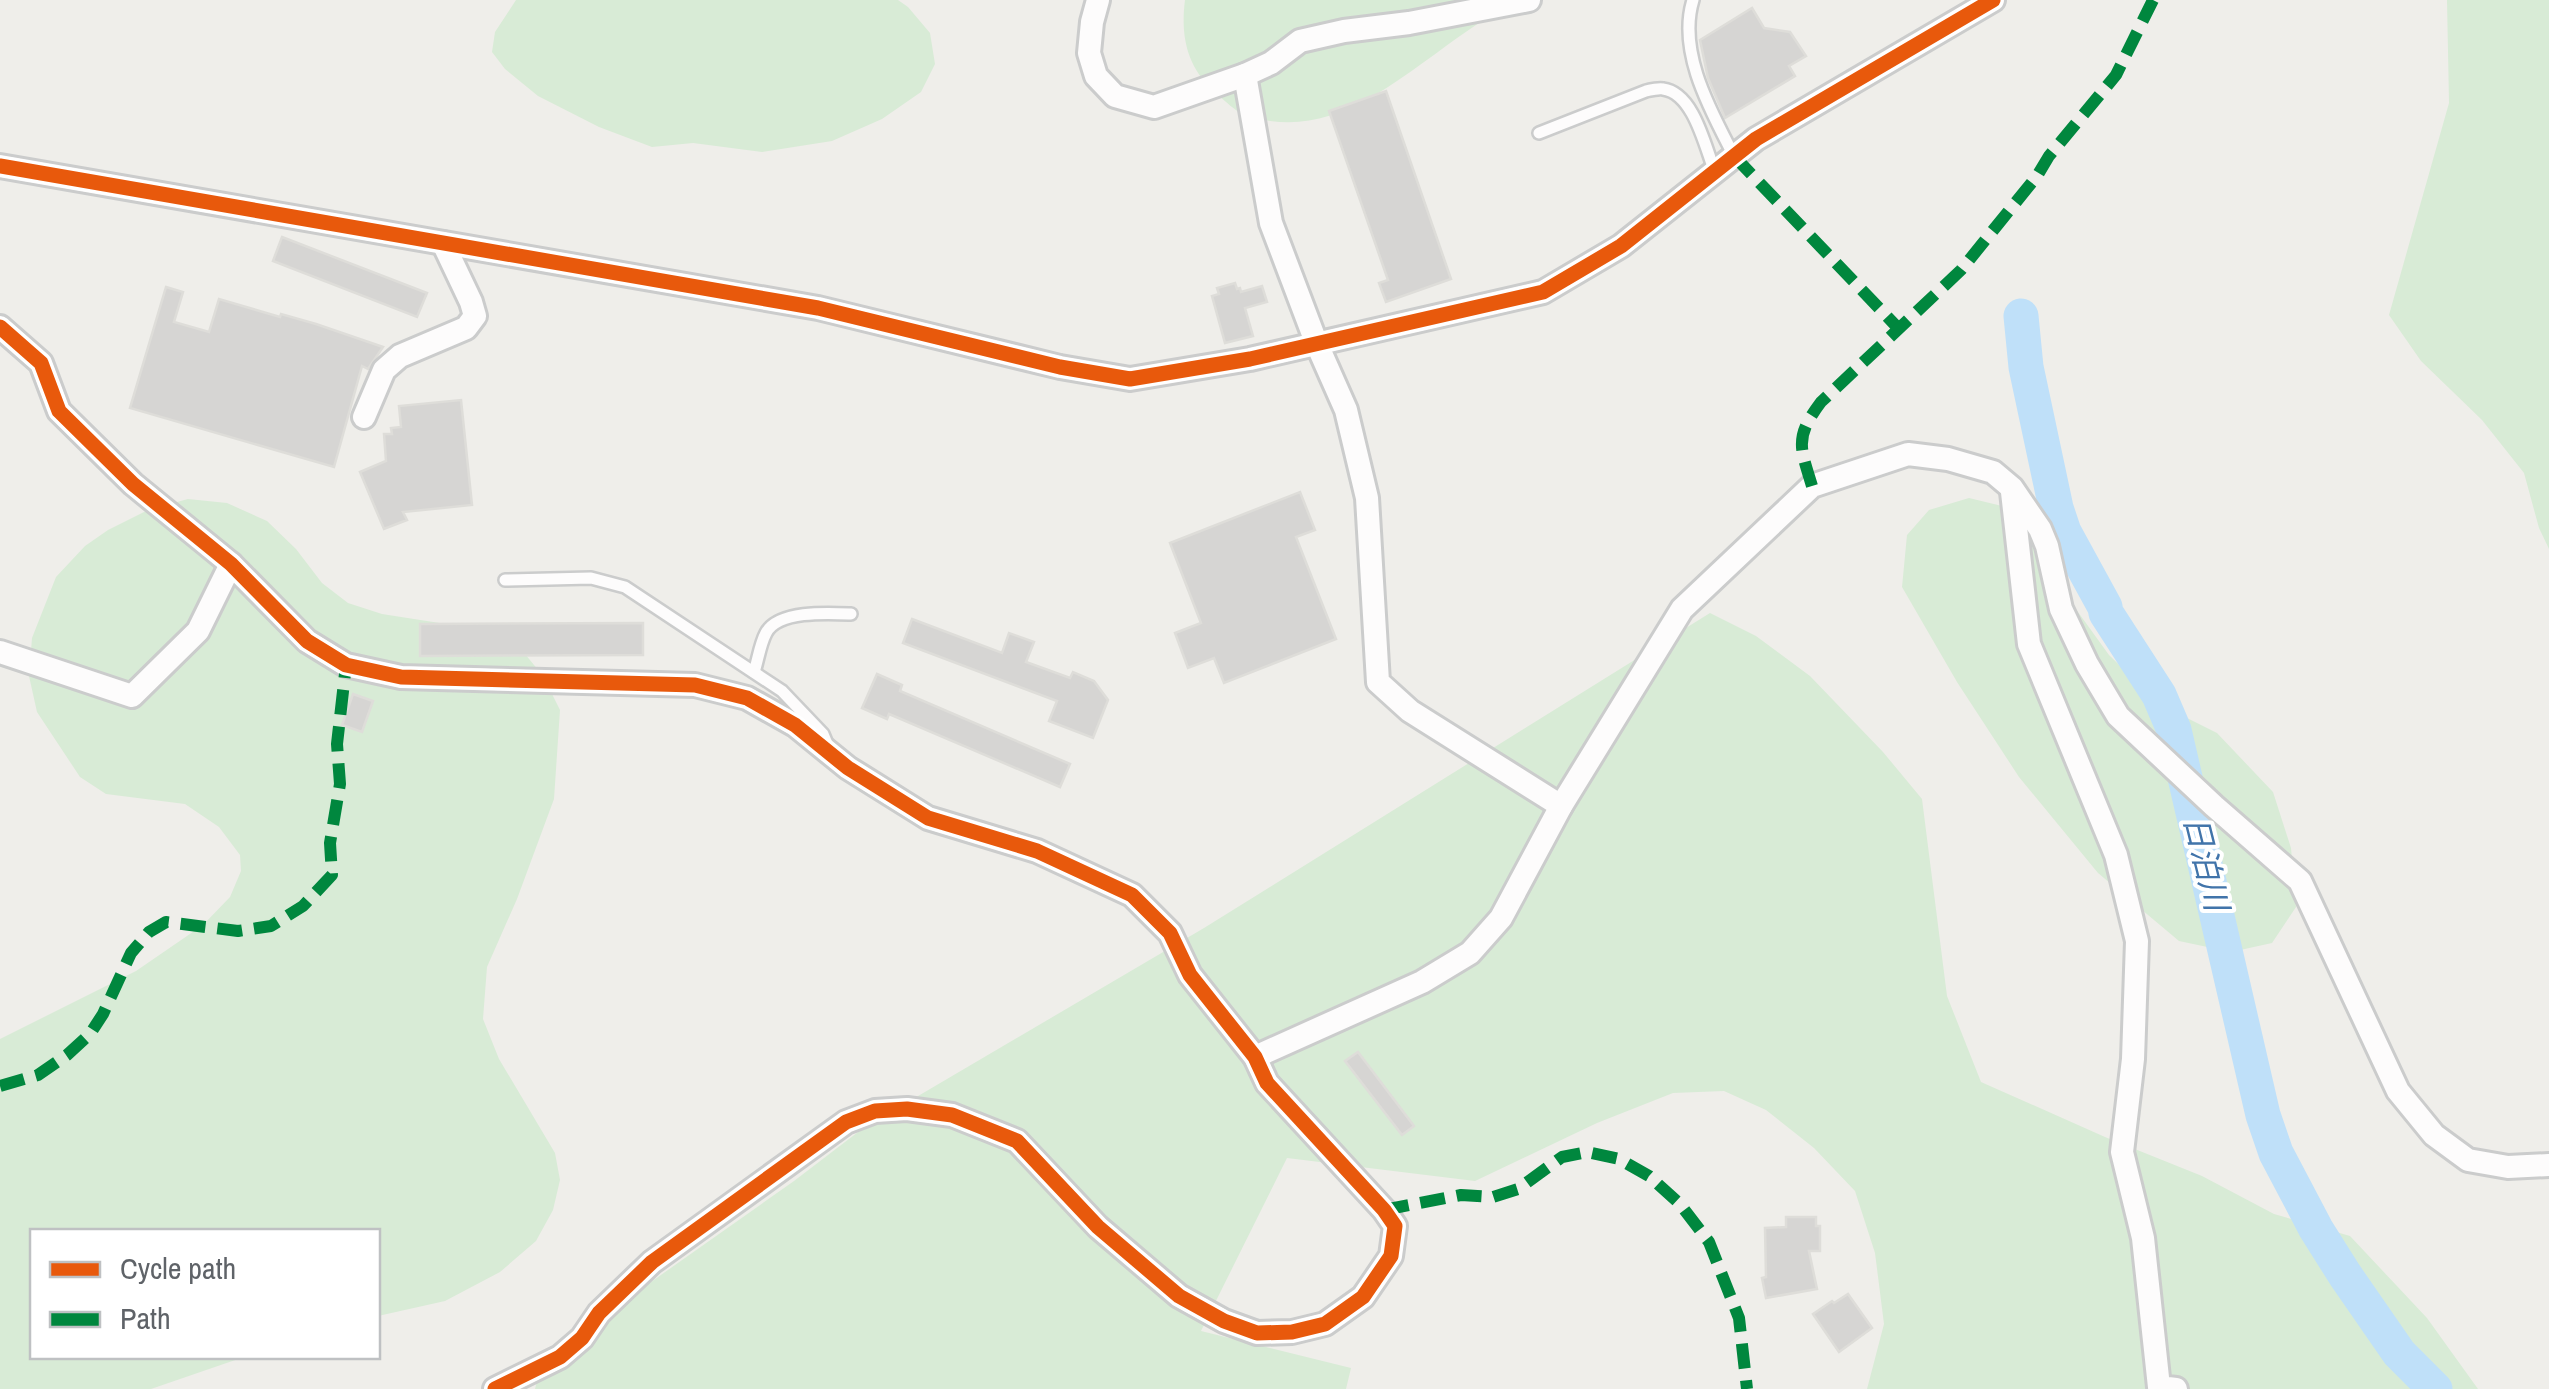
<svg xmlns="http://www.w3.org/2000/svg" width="2549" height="1389" viewBox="0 0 2549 1389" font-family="'Archivo Narrow','Noto Sans JP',sans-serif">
<rect width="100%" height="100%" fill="#efeeea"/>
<!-- green -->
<g fill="#d8ebd6">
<path d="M516,0H898L908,7L930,33L935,64L921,92L882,119L832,141L762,152L693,143L652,147L599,127L538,96L505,69L492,52L495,32Z"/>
<path d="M1185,0H1514C1488,17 1463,33 1438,52C1388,88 1331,133 1265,120C1258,118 1249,118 1243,115C1235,110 1226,102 1219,96C1188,70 1180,39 1185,0Z"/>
<path d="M2447,0H2549V549L2539,528L2524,473L2482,420L2421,361L2389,315L2449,103Z"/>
<path d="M1969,498L2002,506L2031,537L2070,601L2109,655L2159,704L2217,733L2273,792L2291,848L2296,907L2272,943L2231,952L2179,941L2098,873L2019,777L1957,682L1902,587L1907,535L1929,510Z"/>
<path d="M188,499L227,503L267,521L296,549L322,583L348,603L382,614L446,624L494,634L525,654L543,676L560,710L554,799L517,899L487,967L483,1019L499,1059L555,1153L560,1180L553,1210L536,1241L500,1272L445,1301L378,1316V1232H32V1356L244,1357L151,1389H0V1039L136,971L203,925L230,897L241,871L240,855L219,827L185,804L106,794L80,777L37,712L29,676L32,638L56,577L85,546L108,530L148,510Z"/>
<path d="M1710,613L1756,636L1810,676L1883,752L1922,799L1947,996L1981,1082L2105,1137L2202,1176L2274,1214L2350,1236L2427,1318L2478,1389H1867L1884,1324L1875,1253L1855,1191L1814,1148L1766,1110L1724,1091L1673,1093L1597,1123L1475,1181L1287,1158L1201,1331L1351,1368L1346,1389H535L538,1377L566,1342L794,1181L862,1129L1204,928Z"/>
</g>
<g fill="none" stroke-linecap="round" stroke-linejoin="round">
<!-- river -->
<path stroke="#bfe0f9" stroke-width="35" d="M2021,316L2026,367L2056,508L2064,532L2105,607L2106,613L2159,695L2174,730L2263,1115L2276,1153L2316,1229L2345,1275L2399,1353L2435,1389"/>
</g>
<!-- building -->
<g fill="#d6d5d3" stroke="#deddd9" stroke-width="2.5">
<path d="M1752,8L1764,28L1790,32L1806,56L1789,66L1795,76L1725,118L1708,78L1700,40Z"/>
<path d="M1386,91L1451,279L1386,302L1379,283L1388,280L1329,111Z"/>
<path d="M282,237L427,293L417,317L273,261Z"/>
<path d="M1235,283L1237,289L1240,288L1241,292L1262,286L1267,302L1245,308L1253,336L1225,343L1212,296L1219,294L1217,288Z"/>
<path d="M166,287L183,292L174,322L209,332L219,299L280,317L281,314L316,324L383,347L368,369L362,366L334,467L130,408Z"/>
<path d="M461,400L472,505L403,512L407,520L384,529L360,472L386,461L384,434H392L391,428L401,427L399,406Z"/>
<path d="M1300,492L1315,530L1296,537L1336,639L1224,683L1214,658L1188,668L1175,633L1201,623L1170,543Z"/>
<path d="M912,619L1002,653L1009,633L1034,642L1026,662L1070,678L1073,672L1094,681L1108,700L1093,738L1049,721L1057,701L903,643Z"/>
<path d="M643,623V655L420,656V624Z"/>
<path d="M877,674L902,685L900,691L1070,764L1060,787L889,714L887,719L862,708Z"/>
<path d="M353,694L373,701L362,732L342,725Z"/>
<path d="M1358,1052L1414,1126L1402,1135L1345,1061Z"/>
<path d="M1786,1217H1816V1226H1820V1251H1809L1817,1289L1766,1298L1762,1278L1766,1277L1765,1228L1786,1227Z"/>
<path d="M1848,1294L1872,1328L1839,1352L1813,1314L1832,1301L1834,1303Z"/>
</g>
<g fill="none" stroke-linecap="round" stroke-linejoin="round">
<!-- lane casing -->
<g stroke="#cbcccc" stroke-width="16">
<g id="lane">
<path d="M1693,0C1677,52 1711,111 1734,156"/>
<path d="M1539,133L1646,91C1649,90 1661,88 1663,89C1694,93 1705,147 1715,172"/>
<path d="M505,580L591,578L625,587L782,691L823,734L828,746"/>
<path d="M754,672C758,660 760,644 766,633C778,610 829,613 851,614"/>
</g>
</g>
<!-- street casing -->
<g stroke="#cbcccc" stroke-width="28">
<g id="street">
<path d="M1098,0L1092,22L1089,53L1096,76L1115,96L1154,107L1245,75L1271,63L1300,41L1344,31L1409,23L1529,0"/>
<path d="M1245,75L1271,223L1316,342L1346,410L1367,498L1378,682L1410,711L1561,806"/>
<path d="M0,166L818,308L1060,367L1130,379L1250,359L1543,292L1621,246L1756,139L1993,0"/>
<path d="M0,327L41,363L59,411L133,484L231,564L307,641L346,665L401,677L695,685L747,698L795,725L848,768L928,818L1037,851L1132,895L1170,933L1190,975L1255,1057L1267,1083L1384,1210L1395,1226L1391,1256L1363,1297L1325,1324L1292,1332L1257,1333L1224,1321L1179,1296L1098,1227L1017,1141L952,1115L907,1109L875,1111L846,1122L652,1262L599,1313L582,1338L560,1357L495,1389"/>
<path d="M364,417L384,370L400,356L466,328L475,316L471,302L443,243"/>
<path d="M2012,492L2029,644L2116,855L2137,941L2133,1059L2122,1152L2143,1238L2159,1387L2176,1389"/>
<path d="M0,652L132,696L198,631L231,564"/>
<path d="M1255,1057L1422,982L1470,953L1501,918L1561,806L1682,609L1812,486L1908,454L1948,459L1993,472L2012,488L2040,529L2047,546L2061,609L2087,664L2118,716L2214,806L2300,881L2398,1091L2434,1135L2468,1160L2508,1167L2549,1165"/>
</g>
</g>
<!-- lane -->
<use href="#lane" stroke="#fdfcfc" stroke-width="11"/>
<!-- street -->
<use href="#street" stroke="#fdfcfc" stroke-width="22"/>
<!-- quiet -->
<g stroke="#00873e" stroke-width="12" stroke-dasharray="25 12" stroke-linecap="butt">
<path d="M1734,156L1898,328"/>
<path d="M1812,486C1800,446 1794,438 1821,402L1961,270L2037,176L2049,156L2116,75L2153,0"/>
<path d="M0,1086L38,1075L67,1055L90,1034L103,1014L131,953L149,932L166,922L238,931L271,926L303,906L332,875L330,843L340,784L337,744L346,665"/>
<path d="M1384,1210L1461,1195L1493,1197L1518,1189L1562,1157L1587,1152L1619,1159L1649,1176L1680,1204L1709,1242L1739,1318L1747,1389"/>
</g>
<!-- cycleway casing -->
<g stroke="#fff" stroke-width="21">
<g id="cycleway">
<path d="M0,166L818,308L1060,367L1130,379L1250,359L1543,292L1621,246L1756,139L1993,0"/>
<path d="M0,327L41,363L59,411L133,484L231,564L307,641L346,665L401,677L695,685L747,698L795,725L848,768L928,818L1037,851L1132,895L1170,933L1190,975L1255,1057L1267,1083L1384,1210L1395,1226L1391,1256L1363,1297L1325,1324L1292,1332L1257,1333L1224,1321L1179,1296L1098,1227L1017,1141L952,1115L907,1109L875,1111L846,1122L652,1262L599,1313L582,1338L560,1357L495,1389"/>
</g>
</g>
<!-- cycleway -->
<use href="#cycleway" stroke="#e8590c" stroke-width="15"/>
</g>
<g text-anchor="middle" stroke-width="8" stroke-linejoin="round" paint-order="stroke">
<!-- water labels -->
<g font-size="32" font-style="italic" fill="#4174aa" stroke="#fff">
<text transform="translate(2206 863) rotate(76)" y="11">日泊川</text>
</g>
</g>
<!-- legend -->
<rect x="30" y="1229" width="350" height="130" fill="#ffffff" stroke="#bfc1c3" stroke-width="2.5"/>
<rect x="50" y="1262" width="50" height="15" fill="#e8590c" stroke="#bfc1c3" stroke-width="2.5"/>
<text x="120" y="1279" font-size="30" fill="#5f6368">Cycle path</text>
<rect x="50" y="1312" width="50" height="15" fill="#00873e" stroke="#bfc1c3" stroke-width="2.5"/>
<text x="120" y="1329" font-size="30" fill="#5f6368">Path</text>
</svg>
